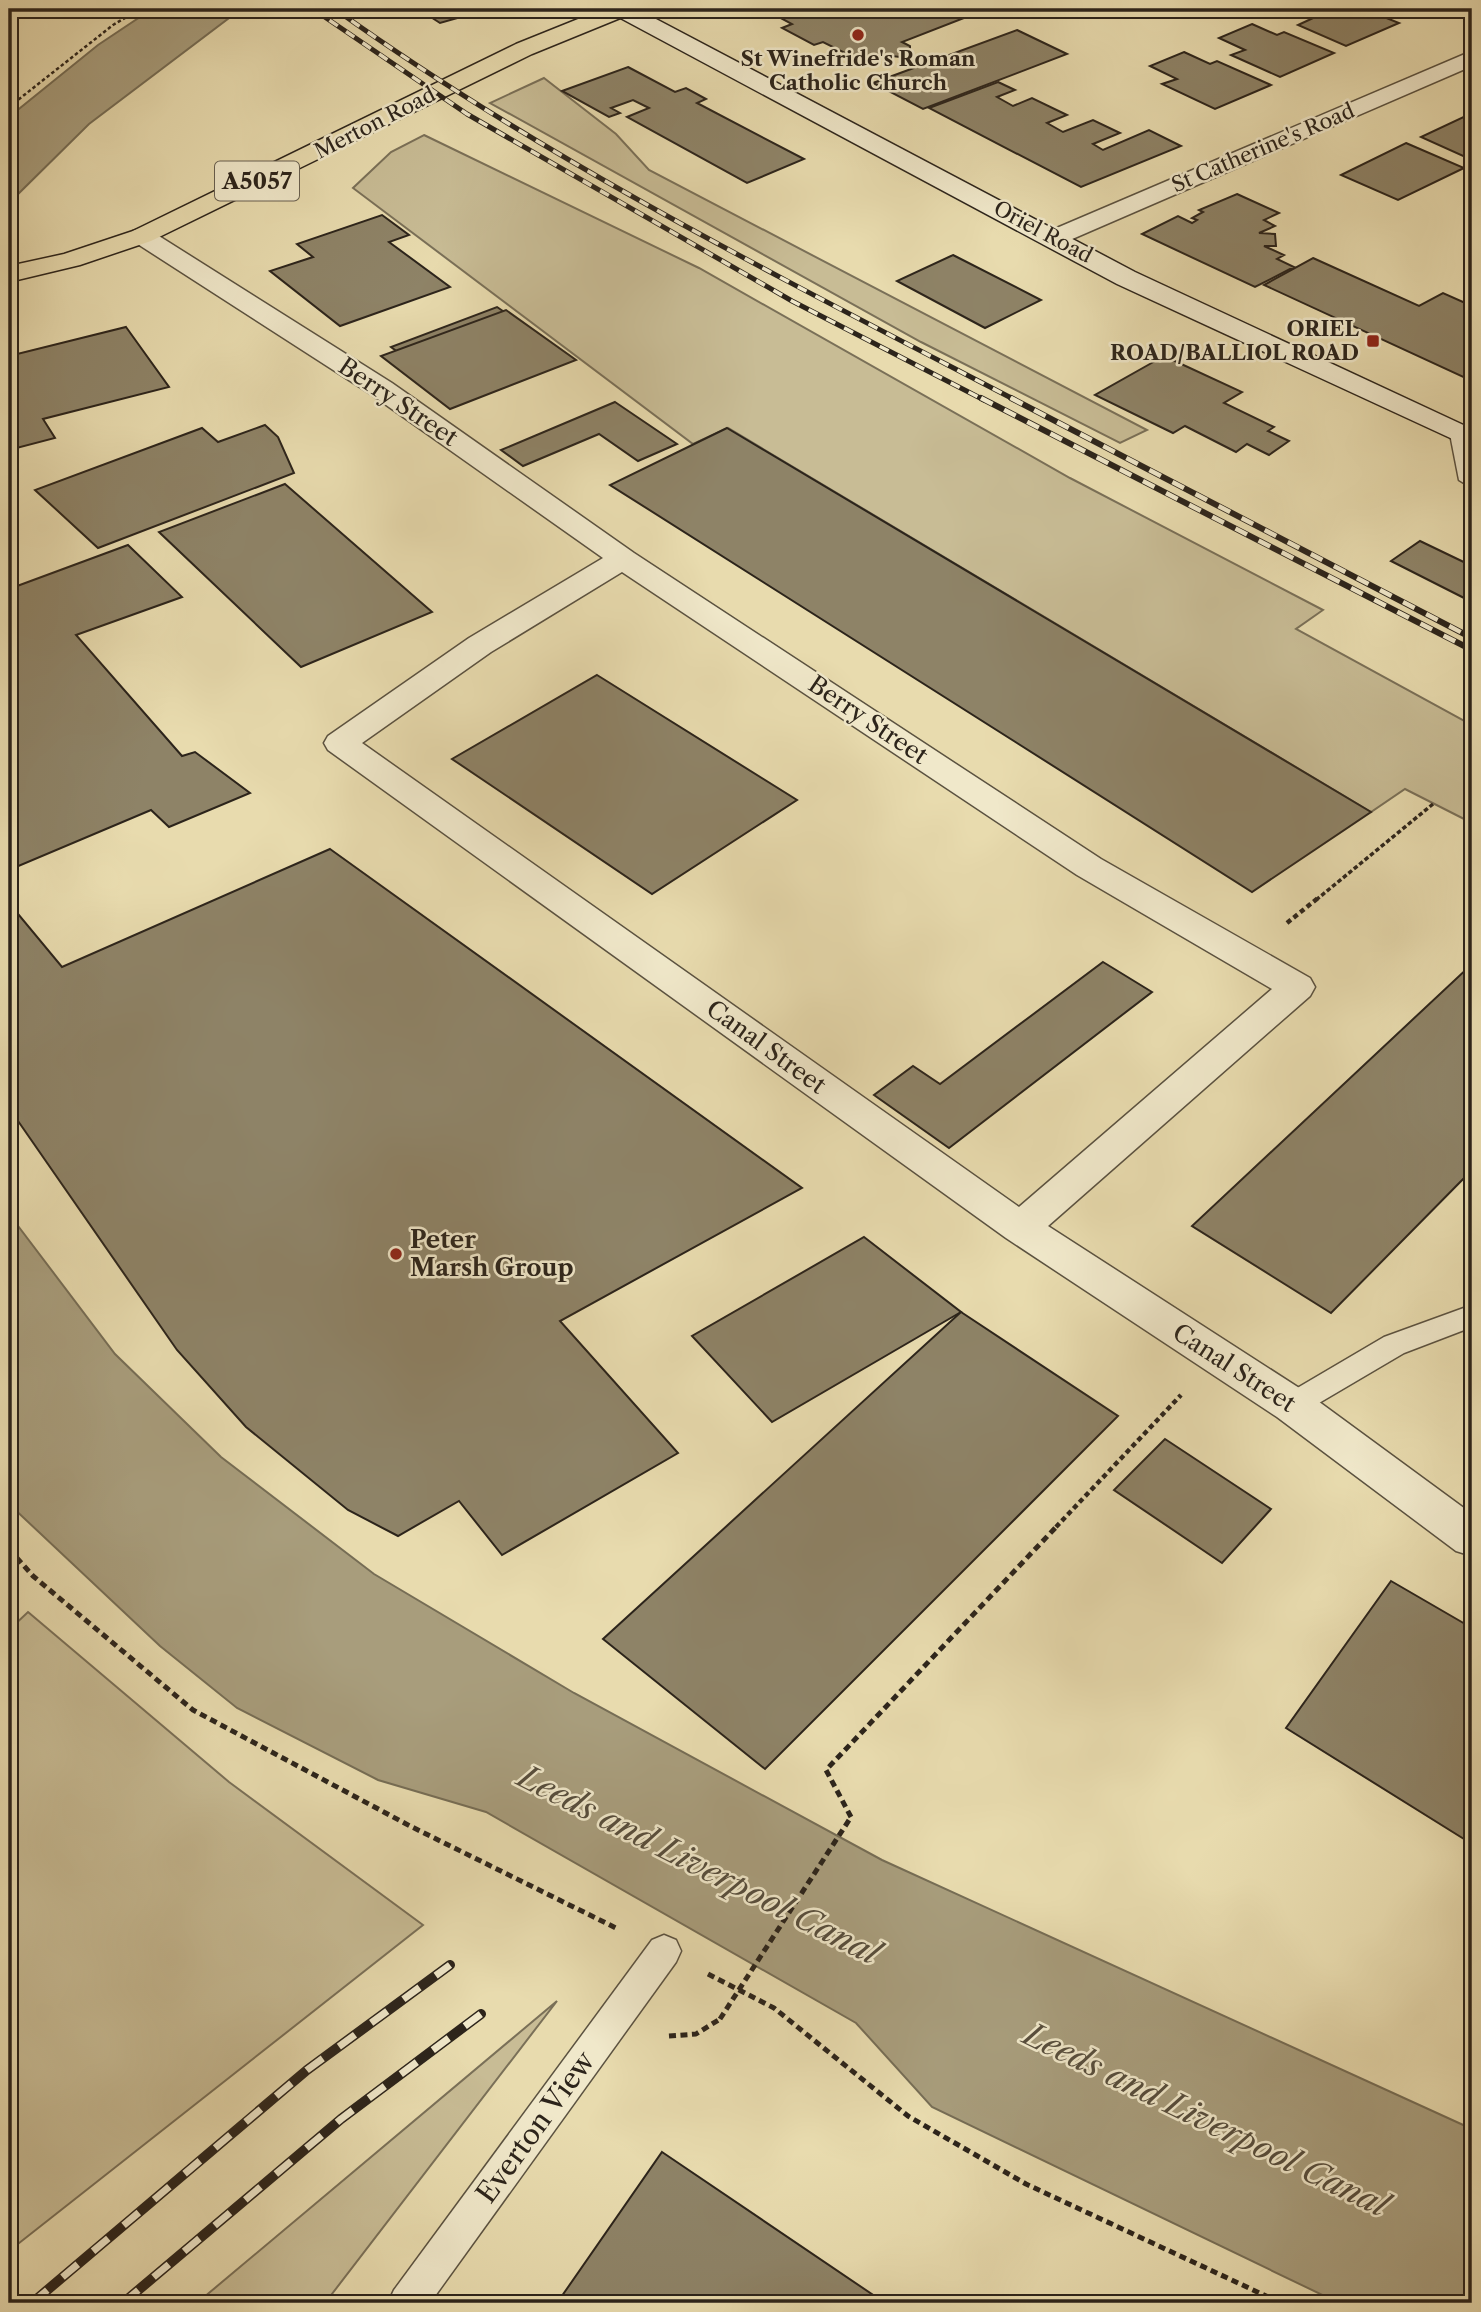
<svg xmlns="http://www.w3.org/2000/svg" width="1481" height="2312" viewBox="0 0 1481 2312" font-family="'Libre Caslon Text',serif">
<rect width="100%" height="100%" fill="#e8dbae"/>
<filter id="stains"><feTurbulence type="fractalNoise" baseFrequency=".00286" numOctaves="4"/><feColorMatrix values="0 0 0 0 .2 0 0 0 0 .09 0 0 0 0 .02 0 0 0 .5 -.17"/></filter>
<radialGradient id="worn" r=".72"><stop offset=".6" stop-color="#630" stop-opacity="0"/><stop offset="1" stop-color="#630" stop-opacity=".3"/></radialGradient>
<!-- green -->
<g fill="#c8bc95" stroke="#7a7058" stroke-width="2">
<path d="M544,78L616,134L649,170L1147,430L1120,443L921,342L490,103Z"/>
<path d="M424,135L699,268L1070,478L1323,610L1296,629L1472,725V823L1405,789L1371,812L728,428L693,444L353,188L391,152Z"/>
<path d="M28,1612L229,1782L423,1925L9,2251V1630Z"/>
<path d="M557,2001L325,2303H197Z"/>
</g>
<!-- water -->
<g fill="#a89d7c" stroke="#766d55" stroke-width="2">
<path d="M152,9H227L229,18L89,124L9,203V117L98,45Z"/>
<path d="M9,1214L115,1354L221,1457L374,1574L574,1693L882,1860L1472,2129V2303H1339L932,2107L856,2023L486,1812L378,1780L237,1708L160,1646L9,1504Z"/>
</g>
<!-- building -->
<g fill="#8e8367" stroke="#2c241b" stroke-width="2">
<path d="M425,9H484L486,10L440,23L420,10Z"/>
<path d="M794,9H987L902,42L910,46V50L900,57L875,54L859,60L823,42L814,45L782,28L792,24L775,15Z"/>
<path d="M1286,9H1364L1399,23L1346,46L1298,25L1311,19Z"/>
<path d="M1390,9H1434L1412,18Z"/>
<path d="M1252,24L1277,35L1284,32L1334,53L1280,77L1231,55L1245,50L1219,38Z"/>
<path d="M1017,30L1067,54L923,109L873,83Z"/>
<path d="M1184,52L1210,64L1217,61L1271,85L1215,109L1162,84L1177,79L1150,66Z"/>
<path d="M628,67L675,92L686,88L706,99L697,103L804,159L747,183L627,117L649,108L633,100L611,108L620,113L609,117L562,91Z"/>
<path d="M998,82L1015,90L997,97L1013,106L1032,98L1067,115L1047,123L1063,132L1093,120L1120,133L1093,144L1103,150L1149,130L1181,146L1081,187L929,108Z"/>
<path d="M1472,113V160L1421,137Z"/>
<path d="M1406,143L1464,168L1398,200L1341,175Z"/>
<path d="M1237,194L1279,213L1264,220L1275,226L1259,233L1275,234L1276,246H1264L1284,255L1277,259L1294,267L1255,287L1142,234L1178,216L1192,223L1197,220L1192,218L1203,212L1199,210Z"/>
<path d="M382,215L409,235L389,242L450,287L340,326L270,271L313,257L297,244Z"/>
<path d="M953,255L1041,300L985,328L897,281Z"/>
<path d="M1313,258L1419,306L1443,293L1472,306V381L1264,285Z"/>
<path d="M497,307L569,356L461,399L391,347Z"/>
<path d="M506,310L576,360L450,409L381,356Z"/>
<path d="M126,327L169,387L43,419L55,438L9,450V356Z"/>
<path d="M1164,356L1242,392L1224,403L1274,427L1268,431L1289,441L1269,455L1247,444L1236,452L1185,426L1173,433L1095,395Z"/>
<path d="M615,402L677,444L638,461L599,434L523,466L501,450Z"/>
<path d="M265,425L278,437L294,473L98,548L35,490L202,428L218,442Z"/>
<path d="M727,428L1371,812L1252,892L610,485Z"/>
<path d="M285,484L432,612L301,667L159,532Z"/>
<path d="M1420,541L1472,566V602L1391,561Z"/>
<path d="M128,545L182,597L76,635L182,756L195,752L250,793L169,827L151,810L9,870V589Z"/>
<path d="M597,675L797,800L652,894L452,759Z"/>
<path d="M330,849L802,1188L560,1321L678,1453L502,1555L459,1501L398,1536L348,1510L246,1427L177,1350L9,1108V903L62,967Z"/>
<path d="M1103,962L1152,992L949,1148L874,1095L913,1066L940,1084Z"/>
<path d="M1472,964V1170L1331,1313L1192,1226Z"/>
<path d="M864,1237L961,1312L772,1422L692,1336Z"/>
<path d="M961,1312L1118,1416L765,1769L603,1639Z"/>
<path d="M1165,1439L1271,1509L1222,1563L1114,1490Z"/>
<path d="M1391,1581L1472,1628V1844L1286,1728Z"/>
<path d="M662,2152L885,2303H557Z"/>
</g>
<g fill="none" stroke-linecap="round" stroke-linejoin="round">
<!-- lane casing -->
<g stroke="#5b5240" stroke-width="3">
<g id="lane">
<path d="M1460,428L1470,434L1472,488L1459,480L1450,434Z"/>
<path d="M1472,1305V1327L1404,1353L1302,1413L1292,1416L1282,1413L1278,1405L1282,1397L1384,1337Z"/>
<path d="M664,1935L676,1940L681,1951L676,1962L430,2303H388L394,2290L652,1940Z"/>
</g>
</g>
<!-- street casing -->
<g stroke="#5b5240" stroke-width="3">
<g id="street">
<path d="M1472,51V66L1063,243H1045L1041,238L1045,233Z"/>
<path d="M142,228L151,231L392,383L634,553L1101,859L1310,978L1315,987L1310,996L1048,1226L1307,1393L1472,1514V1556L1456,1551L1277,1417L1006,1238L328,750L324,743L328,736L469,638L603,558L372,395L133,241L129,236L133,231ZM622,572L1077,875L1272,989L1019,1207L362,743L491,652Z"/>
</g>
</g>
<!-- secondary casing -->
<g stroke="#2c241b" stroke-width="3">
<path id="secondary" d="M610,9H637L1135,272L1472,429V448L1117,284L613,14Z"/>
</g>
<!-- primary casing -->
<g stroke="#2c241b" stroke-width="3">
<path id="primary" d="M603,9H633L630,14L532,54L151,241L80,265L9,282V266L64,254L133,231L516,44Z"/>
</g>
<!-- path-far3 -->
<path stroke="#2c241b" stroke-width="2.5" stroke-dasharray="3.5 2.5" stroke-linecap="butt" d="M9,107L113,25L140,9"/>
<!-- path-far2 -->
<path stroke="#2c241b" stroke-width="3.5" stroke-dasharray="4.5 2.5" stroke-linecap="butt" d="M1316,900L1433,804"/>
<!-- path-far1 -->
<g stroke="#2c241b" stroke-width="4.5" stroke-dasharray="5 3.5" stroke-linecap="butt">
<path d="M1287,923L1318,898"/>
<path d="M1056,1527L1181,1395"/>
</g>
<!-- path -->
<g stroke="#2c241b" stroke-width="5" stroke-dasharray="7 4.5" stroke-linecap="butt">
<path d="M9,1549L33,1576L193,1710L410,1826L616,1928"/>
<path d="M851,1817L826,1770L1058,1525"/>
<path d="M708,1974L774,2008L908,2116L1026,2184L1281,2303"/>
<path d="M669,2036L696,2034L720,2019"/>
</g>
<!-- lane -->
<use href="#lane" fill="#f0e8ca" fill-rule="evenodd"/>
<!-- street -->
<use href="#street" fill="#f0e8ca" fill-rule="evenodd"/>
<!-- secondary -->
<use href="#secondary" fill="#f0e8ca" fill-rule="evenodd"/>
<!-- primary -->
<use href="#primary" fill="#e8dbae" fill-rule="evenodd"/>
<!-- rail-far2 casing -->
<g stroke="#2c241b" stroke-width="5">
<g id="rail-far2">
<path d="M313,9L467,114L792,301L984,400"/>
<path d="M335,9C547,161 783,279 1015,400"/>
</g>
</g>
<!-- rail-far1 casing -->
<g stroke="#2c241b" stroke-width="6">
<g id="rail-far1">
<path d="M981,398L1472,650"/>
<path d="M1011,398L1472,638"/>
</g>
</g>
<!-- rail casing -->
<g stroke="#2c241b" stroke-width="10">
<g id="rail">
<path d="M32,2303L307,2070L450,1965"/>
<path d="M123,2303L341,2119L481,2014"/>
</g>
</g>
<!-- rail-far2 -->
<use href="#rail-far2" stroke="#f0e8ca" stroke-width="3.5" stroke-dasharray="10" stroke-linecap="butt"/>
<!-- rail-far1 -->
<use href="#rail-far1" stroke="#f0e8ca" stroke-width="4.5" stroke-dasharray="13" stroke-linecap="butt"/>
<!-- rail -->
<use href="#rail" stroke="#f0e8ca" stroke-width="7" stroke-dasharray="20" stroke-linecap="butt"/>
<!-- path-bridge -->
<path stroke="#2c241b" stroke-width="5" stroke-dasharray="7 4.5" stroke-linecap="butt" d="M720,2019L851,1817"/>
</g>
<!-- markers -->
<g fill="#8f2418" stroke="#f0e8ca" stroke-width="2.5">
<circle cx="858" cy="35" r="7"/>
<rect x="1366" y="334" width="14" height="14" rx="3.5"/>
<circle cx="396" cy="1254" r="7"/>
</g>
<g text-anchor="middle" stroke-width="5" stroke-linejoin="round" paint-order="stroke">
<!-- far-poi labels -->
<g font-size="21" font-weight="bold" fill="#2c241b" stroke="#f0e8ca">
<text x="858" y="66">St Winefride's Roman<tspan x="858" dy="24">Catholic Church</tspan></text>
<text x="1359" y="336" text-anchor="end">ORIEL<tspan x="1359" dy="24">ROAD/BALLIOL ROAD</tspan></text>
</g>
<!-- far-street labels -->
<g font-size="21" fill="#2c241b" stroke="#f0e8ca">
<text transform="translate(375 123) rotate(-27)" y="7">Merton Road</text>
<text transform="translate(1263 148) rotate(-23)" y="7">St Catherine's Road</text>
<text transform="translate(1043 232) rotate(28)" y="7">Oriel Road</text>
</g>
<!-- shield labels -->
<rect fill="#f0e8ca" stroke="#675f50" stroke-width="2" x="215" y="161.5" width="84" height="39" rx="5"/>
<g font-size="23" font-weight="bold" fill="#2c241b">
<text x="257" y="189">A5057</text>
</g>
<!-- street labels -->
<g font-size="24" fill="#2c241b" stroke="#f0e8ca">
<text transform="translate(398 402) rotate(34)" y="8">Berry Street</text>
<text transform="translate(868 720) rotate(34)" y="8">Berry Street</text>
<text transform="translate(766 1047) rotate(36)" y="8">Canal Street</text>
<text transform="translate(1234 1368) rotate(33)" y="8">Canal Street</text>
</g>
<!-- poi labels -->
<g font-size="24" font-weight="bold" fill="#2c241b" stroke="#f0e8ca" text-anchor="start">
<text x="410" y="1248">Peter<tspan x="410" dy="28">Marsh Group</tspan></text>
</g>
<!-- near-street labels -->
<g font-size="28" fill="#2c241b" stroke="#f0e8ca">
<text transform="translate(535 2127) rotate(-54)" y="10">Everton View</text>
</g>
<!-- near-water labels -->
<g font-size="32" font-style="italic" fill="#574e3d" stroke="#f0e8ca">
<text transform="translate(699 1865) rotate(27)" y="11">Leeds and Liverpool Canal</text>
<text transform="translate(1206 2120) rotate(26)" y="11">Leeds and Liverpool Canal</text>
</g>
</g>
<!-- margin -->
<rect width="1481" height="2312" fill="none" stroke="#e8dbae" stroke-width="35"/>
<rect x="10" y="10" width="1460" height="2291" fill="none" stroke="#2c241b" stroke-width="3.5"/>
<rect x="18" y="18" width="1446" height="2277" fill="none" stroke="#2c241b" stroke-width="2"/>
<rect width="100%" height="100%" filter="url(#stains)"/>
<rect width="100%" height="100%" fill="url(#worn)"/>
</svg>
